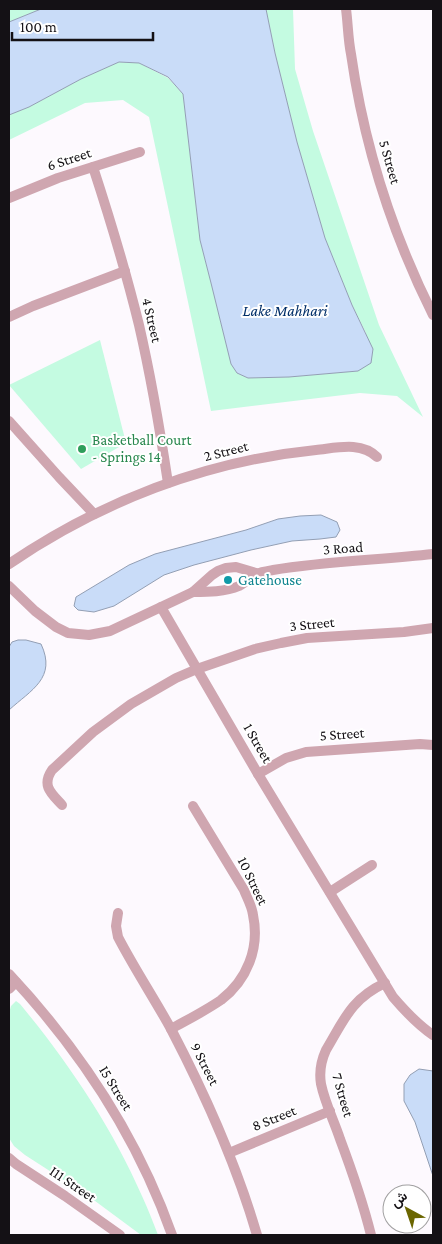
<svg xmlns="http://www.w3.org/2000/svg" width="442" height="1244" viewBox="0 0 442 1244" font-family="'Crimson Pro',Vazirmatn,serif">
<rect width="100%" height="100%" fill="#fdf9fe"/>
<!-- green -->
<g fill="#c4fbe1">
<path d="M9,9H41L9,22Z"/>
<path d="M266,9H293L295,69L313,131L379,325L423,417L397,396L360,393L211,411L149,117L123,100L85,103L9,140V115L29,107L81,79L119,62L139,63L168,78L183,94L200,240L211,283L231,364L237,373L248,378L289,377L358,371L366,333L352,305L325,238L297,142L275,53Z"/>
<path d="M100,340L126,443L81,469L9,385Z"/>
<path d="M16,1001L20,1004C68,1062 112,1127 142,1196C148,1209 153,1222 158,1235H141L87,1195L25,1155L14,1146L9,1138V1013L11,1006Z"/>
</g>
<!-- water -->
<g fill="#c9dcf8" stroke="#939fb4">
<path d="M41,9H266L275,53L297,142L325,238L352,305L373,349L371,363L358,371L289,377L248,378L237,373L231,364L211,283L200,240L183,94L168,77L139,63L119,62L81,79L29,107L9,115V22Z"/>
<path d="M321,515L337,522L340,530L336,537L320,539L292,541L251,550L194,565L164,575L114,606L94,612L78,610L74,606L76,597L129,565L155,554L246,530L278,519L300,516Z"/>
<path d="M18,640H26L41,644C57,678 31,690 9,710V647L12,642Z"/>
<path d="M419,1069L433,1071V1176L415,1122L404,1101V1084L410,1075Z"/>
</g>
<g fill="none" stroke-linecap="round" stroke-linejoin="round">
<!-- minor -->
<g stroke="#cfa6b0" stroke-width="10">
<path d="M346,9C348,24 348,39 351,54C364,145 392,233 433,315"/>
<path d="M93,167C110,219 126,272 139,325C151,377 160,430 168,483"/>
<path d="M9,198L58,178L140,152"/>
<path d="M9,317L33,306L125,271"/>
<path d="M9,421L59,477L94,514"/>
<path d="M9,564C100,502 205,461 316,450C336,448 361,441 377,457"/>
<path d="M9,586L35,611L56,627L68,633L89,635L110,631L193,592L212,575L218,571L226,568L236,567L256,573"/>
<path d="M193,592C208,592 225,592 239,586C245,583 249,578 254,575C259,572 267,571 273,570C326,561 380,560 433,554"/>
<path d="M161,607L258,774L393,997C405,1011 418,1025 433,1035"/>
<path d="M258,774L286,758L306,752L420,744L433,745"/>
<path d="M62,805C52,794 41,786 52,770L93,732L131,704L176,678L197,669L255,649L281,643L307,638L404,632L433,628"/>
<path d="M330,892L372,865"/>
<path d="M118,913L116,926L118,937C134,968 154,998 171,1029C206,1096 236,1163 257,1235"/>
<path d="M9,974C80,1050 137,1136 172,1235"/>
<path d="M9,989L16,982"/>
<path d="M171,1029C187,1020 205,1011 221,1000C247,980 260,948 253,915C252,906 247,898 244,890L193,806"/>
<path d="M229,1153L330,1111"/>
<path d="M9,1158L16,1164L65,1196L120,1235"/>
<path d="M371,1235C363,1203 352,1171 340,1139C334,1121 325,1103 321,1084C319,1072 321,1061 326,1050C344,1020 351,999 385,983"/>
</g>
</g>
<!-- markers -->
<circle fill="#2e9e5b" stroke="#fff" stroke-width="2" cx="82" cy="449" r="5"/>
<circle fill="#0f9aa8" stroke="#fff" stroke-width="2" cx="228" cy="580" r="5"/>
<g text-anchor="middle" stroke-width="4" stroke-linejoin="round" paint-order="stroke">
<!-- street labels -->
<g font-size="15" fill="#141115" stroke="#fff">
<text transform="translate(69 159) rotate(-18)" y="5">6 Street</text>
<text transform="translate(390 162) rotate(74)" y="5">5 Street</text>
<text transform="translate(152 320) rotate(77)" y="5">4 Street</text>
<text transform="translate(226 451) rotate(-14)" y="5">2 Street</text>
<text transform="translate(343 548) rotate(-4)" y="5">3 Road</text>
<text transform="translate(312 624) rotate(-6)" y="5">3 Street</text>
<text transform="translate(342 734) rotate(-4)" y="5">5 Street</text>
<text transform="translate(258 743) rotate(60)" y="5">1 Street</text>
<text transform="translate(253 881) rotate(64)" y="5">10 Street</text>
<text transform="translate(205 1064) rotate(63)" y="5">9 Street</text>
<text transform="translate(116 1088) rotate(58)" y="5">I5 Street</text>
<text transform="translate(343 1095) rotate(74)" y="5">7 Street</text>
<text transform="translate(274 1118) rotate(-22)" y="5">8 Street</text>
<text transform="translate(73 1184) rotate(34)" y="5">I11 Street</text>
</g>
<!-- leisure labels -->
<g font-size="15" fill="#27864d" stroke="#fff" text-anchor="start">
<text x="92" y="445">Basketball Court<tspan x="92" dy="17">- Springs 14</tspan></text>
</g>
<!-- culture labels -->
<g font-size="15" fill="#0d838f" stroke="#fff" text-anchor="start">
<text x="238" y="585">Gatehouse</text>
</g>
<!-- water labels -->
<g font-size="16" font-style="italic" fill="#002e68" stroke="#fff">
<text x="285" y="316">Lake Mahhari</text>
</g>
</g>
<!-- border -->
<rect width="442" height="1244" fill="none" stroke="#141115" stroke-width="20"/>
<!-- north arrow -->
<g transform="translate(407 1209) rotate(320)"><circle r="24" fill="#ffffff" stroke="#a1a0a1"/>
<path d="M0-4L9 19L0 12L-9 19Z" fill="#6b6600"/>
<text y="-8" font-size="14" font-weight="bold" text-anchor="middle" fill="#141115">ش</text>
</g>
<!-- scale -->
<path d="M12 32v8h141v-8" fill="none" stroke="#141115" stroke-width="2.5"/>
<text x="20" y="32" font-size="15" fill="#141115" stroke="#ffffff" stroke-width="4" paint-order="stroke">100 m</text>
</svg>
